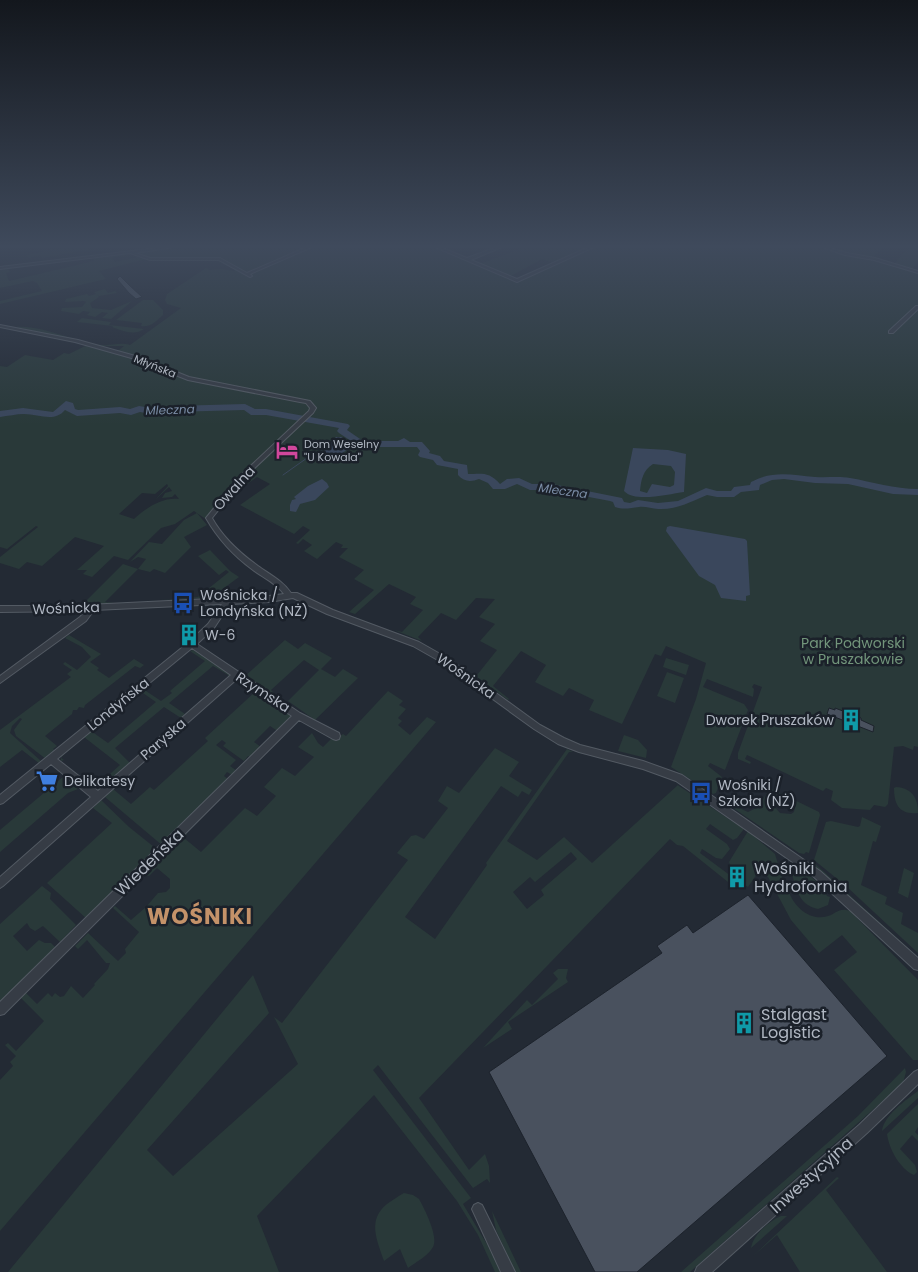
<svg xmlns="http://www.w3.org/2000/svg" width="918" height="1272" viewBox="0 0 918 1272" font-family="Poppins,sans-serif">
<rect width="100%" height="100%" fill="#232a34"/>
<!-- green -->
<g fill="#293939" fill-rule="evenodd">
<path d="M63,247H89L91,249L42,258L40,255L29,258L27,255Z"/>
<path d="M187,247H433L516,282L593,247H822L837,252L872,258L918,273V747L914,746L913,750L903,746L894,747L888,804L885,807L874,805L870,810L842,808L831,800L833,791L826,788L823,791L747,755L745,759L751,762L750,764L738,759V753L762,687L754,684L752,687L754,689L753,697L707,679L703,687L744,704L748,710L725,770L710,763L708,766L722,777L716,793L713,794L671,767L696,699L706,663L666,646L661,656L655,654L622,724L589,710L594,700L569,688L563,696L535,682L546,665L521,651L493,686L509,699L508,700L473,674L477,675L497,650L480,641L495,624L479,617L495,599L476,598L456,620L441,613L418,637L422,641L394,630L402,632L423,610L410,604L416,597L389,584L355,614L349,612L374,590L354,579L364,570L339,557L348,548H341L343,545L336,542L317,559L304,551L312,545L303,539L298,544L296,543L310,530L303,526L294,534L240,505L270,484L257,477L246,485L239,483L207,520L194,511L175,524L161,528L128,560L114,556L92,577L83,574L87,570H77L104,546L75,537L42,566L27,562L19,569L0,563V557L38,527L36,526L7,549L0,547V366L7,367L25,355L53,360L64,353L69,354L87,345L118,351L124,346H102L16,327C44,325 75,343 102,345C112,346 119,342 130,345L181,308L167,304L165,300L167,294L206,268L210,269L208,270L222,269L234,271L236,269L220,260L197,258L152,259L135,253ZM167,484L168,486L155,500L169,487L172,491L165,493L162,498L172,497L175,494L179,499C162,497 146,508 134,519L119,514L142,493L155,494Z"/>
<path d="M524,247H590L554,263L542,259L509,277L472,261L483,263Z"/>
<path d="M842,247H883L873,257L838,251Z"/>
<path d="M909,247L918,248V262L912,269L894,264Z"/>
<path d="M127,254H130L112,258L115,262L138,257L146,259L99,271L106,279L0,304V301L42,291L37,283L33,281L0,288V269L8,268L10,272L6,273L9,281L94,261L93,258L66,261Z"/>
<path d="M105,289L108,293L115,291L117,293L99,296L97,294L99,297L90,303L92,308L111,310L132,301L111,319L102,318L108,313L102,312L95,317L87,315L90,312L83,311L79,314L61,311L62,308L82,307L86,302L84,301L65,302L66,299L87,294L89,296L96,294L94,292Z"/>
<path d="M143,300H153L163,310V315C156,321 150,328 141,326L142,323L116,320Z"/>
<path d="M82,318L111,322L109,325L144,329C134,336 123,331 112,327L113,326L77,322Z"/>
<path d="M197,513L207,525L184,537L191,547L165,573L154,569L150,572L138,569L105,602L115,603L82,605L123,564L138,569L146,559L138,557L130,562L149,542L162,544L184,520Z"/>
<path d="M210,550L230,571L239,577L213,596L219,597L160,600L198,597L229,572L226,570L219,575L198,556Z"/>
<path d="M69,635L101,654L90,662L99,668L97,670L109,678L134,659L144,665L140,668L135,666L85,705L84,708L79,707L77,710H73L72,714L45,736L57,746L53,749L56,751L46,759L16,736L14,730L22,719L20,718L12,726L10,733L42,762L40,764L22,750L0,767V730L71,677L67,674L72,670L63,664L65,662L77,670L91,657L82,647L65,638Z"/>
<path d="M285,640L298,649L305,643L332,658L321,669L335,677L343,669L358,678L315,720L288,701L319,670L304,660L271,690L279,698L244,677Z"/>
<path d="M196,649L228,672L230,676L228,678V675L213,666L169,703L185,714L181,718L164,707L115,748L130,763L104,786L97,787L95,785L100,781L101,782L120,765L84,737L65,752L61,758L64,760L61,761V754L88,731H91L108,743L156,702L140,691L143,689L161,701L172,693L170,691L205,661L190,651Z"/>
<path d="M666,658L689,665L686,675L663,667Z"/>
<path d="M667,672L684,678L675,703L657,696Z"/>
<path d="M237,678L292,713L293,718L279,732L270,726L254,742L261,747L273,736L274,737L252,758L248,756L244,761L223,746L226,743L222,740L216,745L236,760L230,766L237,771L232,775L227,772L224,776L229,780L181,825L182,827L163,846L105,797L113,789L131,804L150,787L154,790L208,741L205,738L256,691L240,680L231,683Z"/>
<path d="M388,691L403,701L399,705L406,709L398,718L402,721L398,725L410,735L427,717L436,722L0,1231V1080L13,1066L10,1062L16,1056L5,1045L8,1043L16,1051L44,1021L21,998L26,993L37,1004L48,993L52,997L55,993L60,997L64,996L71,986L83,998L95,985L94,984L108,969L110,963H106L87,940L78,949L75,946L88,933L118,961L126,953L125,949L139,932L113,908L115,906L131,920L146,907L158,893L166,892L170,888V879L157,868L149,876L146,875L160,861L159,859L174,842L176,843L186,833L187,834L184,838L201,852L245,808L257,816L276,796L264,787L282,768L295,776L314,757L298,747L312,733L318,743L323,747L333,737L336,739L343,734L346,736Z"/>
<path d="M624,735L638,740L647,750L646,758L618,751Z"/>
<path d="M495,748L519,762L509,776L532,790L529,795L522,791L518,797L501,786L405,917L435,939L487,865L486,863L567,749L573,752H569L507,841L537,860L564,837L592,863L678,785L676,784L744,829L737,838L733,840L710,824L706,829L727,844L730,849L722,859L716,858L702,849L700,853L739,882L742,876L732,869L729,862L748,831L775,854L784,884H781L783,892H789C794,907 811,922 828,916C837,913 839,907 850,911L918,980V1060H913L834,970L857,952L842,935L819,953L791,920L768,877L759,871L748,887L743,884L738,890L683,846L677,845L670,839L419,1098L469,1170L485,1154L489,1166L490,1183L487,1179L473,1188L378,1065L373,1070L471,1198L463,1204L488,1246L500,1272H495L478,1235L457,1201L374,1095L257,1216L279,1272H8L253,975L269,1013L147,1150L173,1176L298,1064L274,1017L282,1023L408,860L397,853L411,836L416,835L424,839L448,808L438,801L447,786L459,793ZM571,852L577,859L541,890L544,895L527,909L513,892L530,877L535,882Z"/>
<path d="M64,776L78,789L68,793L0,852V830Z"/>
<path d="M896,787C912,788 918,798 918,813C899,815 894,804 894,788Z"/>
<path d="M770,788L819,812L820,815L809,853L806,852L804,854L799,853L720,799L748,812L758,807ZM784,795L791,799L795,806L794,812L791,814L780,813L773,805L774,798Z"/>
<path d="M101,800L129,827L154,847L155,852L87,919L47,883L112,823L93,808Z"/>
<path d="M862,817L881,826L876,842L873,841L861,885L887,897L885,904L903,913L901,924L918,933V953L846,886L814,860L826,822L831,821L858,827L860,826Z"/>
<path d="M813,862L918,957V961L818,870Z"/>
<path d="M790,866H798L823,887L827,896L830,897L828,905L818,909C797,905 795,884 790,866Z"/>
<path d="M904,868L914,873L908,898L898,893Z"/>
<path d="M42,886L51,893L50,899L76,925L60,942L43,926L35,931L30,928L27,923L13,936L27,951L39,940L45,943H51L55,947L50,952L52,954L0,1005V924Z"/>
<path d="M558,969H568L566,978L568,982L508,1022L512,1029L483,1048L527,1000L532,1005L558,979L553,973Z"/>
<path d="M905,1068L906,1072L903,1083L690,1272H681L858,1116Z"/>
<path d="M918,1091V1098L882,1131C884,1115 906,1100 918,1091Z"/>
<path d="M918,1104V1127L915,1132L918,1135V1141L912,1135L900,1149L915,1165L917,1172L914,1175C900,1169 889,1149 887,1134Z"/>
<path d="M837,1177L839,1178L826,1190L887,1272H800L777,1235L753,1256Z"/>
<path d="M404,1193L413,1195L419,1199C424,1208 439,1237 433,1247C428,1256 416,1262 408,1268L400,1249L384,1261C377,1240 367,1220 387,1204C393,1200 398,1196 404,1193Z"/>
<path d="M492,1211L521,1272H515L496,1230Z"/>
<path d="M781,1216H787L751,1248C753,1235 769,1221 781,1216Z"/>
</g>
<!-- water -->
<g fill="#3a475c" fill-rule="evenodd">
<path d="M336,437H342L352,446L337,457L323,452Z"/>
<path d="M633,448L668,450L686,454L684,492C669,494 635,503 624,491ZM653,464L671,466L675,472L674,485L670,487L652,484L647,493L640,491C641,480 643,470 653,464Z"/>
<path d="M322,479L327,483L329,487L315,500L300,504L296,512L290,511V505L292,500L296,499L294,497L308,486Z"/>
<path d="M670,526L745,539L747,541L750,595L746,596V601L721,598L715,585L699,576L666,531L667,527Z"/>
</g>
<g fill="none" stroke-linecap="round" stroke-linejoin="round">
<!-- stream -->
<path stroke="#3a475c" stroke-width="1" d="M283,475L314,453L322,451"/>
<!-- river -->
<path fill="#3a475c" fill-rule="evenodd" d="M66,401L73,403L75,409L78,410L120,407L130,409L139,406L157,409L172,406L245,404L255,409H266L348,424L350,426L347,430L363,441H398L404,438L410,442H422L430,451L429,453L440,456L444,461L467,465L468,474C481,474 489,471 500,484L507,479L519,478L532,484H552L622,498L624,502L630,503L638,500L658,503L678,501L706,488L717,491H731L734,487L750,485L751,482C773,470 792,475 815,477C827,478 838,476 850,478C873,482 894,489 918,489V495L893,494L848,484L815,483L784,479L772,480L760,485L759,490L741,492L734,497H717L707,495C690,502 677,510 658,509C652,509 645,506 639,507C630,508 624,510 615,507L613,502L610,501L552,490H530L517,484L505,489H493L488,483L479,479C471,482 464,482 458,475V469L437,465L433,460L420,457L418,455L420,451L417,447H360L339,433L337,431L339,428L266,415H251L244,410L172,412L157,415L140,412L131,415L120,413L77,416L65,410C54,423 39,414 24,414C16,414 8,416 0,417V411L23,408L53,412Z"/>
</g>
<!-- building -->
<g fill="#49515e" stroke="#1d232c">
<path d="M120,276L129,285L142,297L136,299L129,293L117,279Z"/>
<path d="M829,708L835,710V708L861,718V720L874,726L873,732L827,714Z"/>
<path d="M748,895L887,1056L637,1272H595L489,1072L662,953L657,946L687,925L693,933Z"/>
</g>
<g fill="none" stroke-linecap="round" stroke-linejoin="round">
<!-- minor casing -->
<g stroke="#535a63" stroke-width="2">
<g id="minor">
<path d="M165,247H175L135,253L150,258H220L247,273L307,247H312L250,274L252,276L250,277L219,260H150L130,253L0,269V267Z"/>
<path d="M435,247H440L467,258L497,247H502L471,260L517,279L589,247H594L517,282Z"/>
<path d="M822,247H827L847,253L875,258L918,271V273L874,260L845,255Z"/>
<path d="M916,306H918V309L893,333H889V331Z"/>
<path d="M0,325L78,340L139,357L189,377L310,401L316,408L313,413L244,478L212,518C223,538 240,553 258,566C269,574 283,581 291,593H297L333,610L419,642L449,659L540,725L564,738L580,745L643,761L682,775L820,871L918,958V970L914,969L814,877L676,781L643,769L579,752L558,744L534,729L443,663L413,646L327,614L293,598L269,602L230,604L214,628L197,644L300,713L339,733L340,736L339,739L336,740L333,739L299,720L4,1014L0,1015V1002L292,716L237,679L3,886L0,888V877L91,797L51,764L3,803L0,804V795L189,642L208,624L222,604L94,610L86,621L0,683V676L80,617L86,611L0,612V606H66L269,596L284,594C277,584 264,578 253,570C234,556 218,539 206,518L240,476L309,411L310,408L306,403L300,402L188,380L135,359L75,342L0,327ZM192,648L231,675L98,791L57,759Z"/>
<path d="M918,1070V1084L867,1133L712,1272H695L697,1267L859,1125L914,1072Z"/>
<path d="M478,1203L482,1205L515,1272H501L472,1209L474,1205Z"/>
</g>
</g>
<!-- minor -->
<use href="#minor" fill="#363c45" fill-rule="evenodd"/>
</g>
<!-- sky -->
<linearGradient id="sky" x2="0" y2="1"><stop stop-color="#13171d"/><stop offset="0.58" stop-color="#3f4a5c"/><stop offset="1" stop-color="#3f4a5c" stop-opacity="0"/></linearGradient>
<rect width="918" height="425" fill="url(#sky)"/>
<!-- icons -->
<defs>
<g id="hotel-bare" transform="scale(1.725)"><path d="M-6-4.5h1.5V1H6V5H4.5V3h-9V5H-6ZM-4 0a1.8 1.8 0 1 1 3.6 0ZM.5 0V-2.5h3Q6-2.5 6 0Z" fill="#d1479c" stroke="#1b212a" stroke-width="2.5" paint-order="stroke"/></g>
<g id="bus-bare" transform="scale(1.725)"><path d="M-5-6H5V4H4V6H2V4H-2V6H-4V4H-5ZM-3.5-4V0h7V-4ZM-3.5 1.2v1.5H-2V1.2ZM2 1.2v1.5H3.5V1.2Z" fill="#1a4fb4" stroke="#1b212a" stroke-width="2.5" paint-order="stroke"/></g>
<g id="building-bare" transform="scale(1.725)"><path d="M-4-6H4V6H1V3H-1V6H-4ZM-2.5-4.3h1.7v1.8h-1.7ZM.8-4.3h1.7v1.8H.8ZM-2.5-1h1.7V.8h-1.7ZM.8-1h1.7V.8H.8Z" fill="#0f9aa8" stroke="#1b212a" stroke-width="2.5" paint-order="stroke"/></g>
<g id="supermarket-bare" transform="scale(1.725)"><path d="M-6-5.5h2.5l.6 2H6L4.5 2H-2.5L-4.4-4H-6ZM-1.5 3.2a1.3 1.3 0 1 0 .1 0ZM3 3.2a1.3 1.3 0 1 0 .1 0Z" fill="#3f7fe0" stroke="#1b212a" stroke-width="2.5" paint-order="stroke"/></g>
</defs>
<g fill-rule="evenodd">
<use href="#hotel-bare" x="287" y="450"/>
<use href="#bus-bare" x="183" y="603"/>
<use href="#building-bare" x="189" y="635"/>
<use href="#building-bare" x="851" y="720"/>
<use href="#supermarket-bare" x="47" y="781"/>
<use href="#bus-bare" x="701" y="793"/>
<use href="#building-bare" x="737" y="877"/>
<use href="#building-bare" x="744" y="1023"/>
</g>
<g text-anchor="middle" stroke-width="5" stroke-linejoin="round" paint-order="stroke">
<!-- far-street labels -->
<g font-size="11" fill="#b0b7c2" stroke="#1b212a">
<text transform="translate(155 366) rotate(22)" y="4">Młyńska</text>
</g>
<!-- far-poi labels -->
<g font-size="11" fill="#b0b7c2" stroke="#1b212a" text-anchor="start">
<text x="304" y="448">Dom Weselny<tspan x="304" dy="13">"U Kowala"</tspan></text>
</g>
<!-- far-water labels -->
<g font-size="12" font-style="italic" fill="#7c8ea7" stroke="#1b212a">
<text transform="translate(170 410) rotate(-2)" y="4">Mleczna</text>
<text transform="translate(563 491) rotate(8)" y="4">Mleczna</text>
</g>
<!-- street labels -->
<g font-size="14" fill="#b0b7c2" stroke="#1b212a">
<text transform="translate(234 488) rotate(-48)" y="5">Owalna</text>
<text transform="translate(66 608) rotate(-2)" y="5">Wośnicka</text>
<text transform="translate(466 676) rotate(35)" y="5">Wośnicka</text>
<text transform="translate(263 692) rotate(33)" y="5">Rzymska</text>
<text transform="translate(118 704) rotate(-39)" y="5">Londyńska</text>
<text transform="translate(163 739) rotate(-41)" y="5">Paryska</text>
</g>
<!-- poi labels -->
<g font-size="14" fill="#b0b7c2" stroke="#1b212a" text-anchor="start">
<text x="200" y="600">Wośnicka /<tspan x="200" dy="16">Londyńska (NŻ)</tspan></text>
<text x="205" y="640">W-6</text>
<text x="834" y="725" text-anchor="end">Dworek Pruszaków</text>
<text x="64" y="786">Delikatesy</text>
<text x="718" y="790">Wośniki /<tspan x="718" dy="16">Szkoła (NŻ)</tspan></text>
</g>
<!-- park labels -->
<g font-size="14" fill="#72957b" stroke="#1b212a">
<text x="853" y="648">Park Podworski<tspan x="853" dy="16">w Pruszakowie</tspan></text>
</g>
<!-- near-street labels -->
<g font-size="16" fill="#b0b7c2" stroke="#1b212a">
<text transform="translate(149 862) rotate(-44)" y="6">Wiedeńska</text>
<text transform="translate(811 1175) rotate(-42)" y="6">Inwestycyjna</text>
</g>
<!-- near-poi labels -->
<g font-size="16" fill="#b0b7c2" stroke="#1b212a" text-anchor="start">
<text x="754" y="874">Wośniki<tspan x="754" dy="18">Hydrofornia</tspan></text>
<text x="761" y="1020">Stalgast<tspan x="761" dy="18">Logistic</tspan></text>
</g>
<!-- near-district labels -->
<g font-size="22" font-weight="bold" letter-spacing="1" fill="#c49269" stroke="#1b212a">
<text x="200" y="924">WOŚNIKI</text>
</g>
</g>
</svg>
